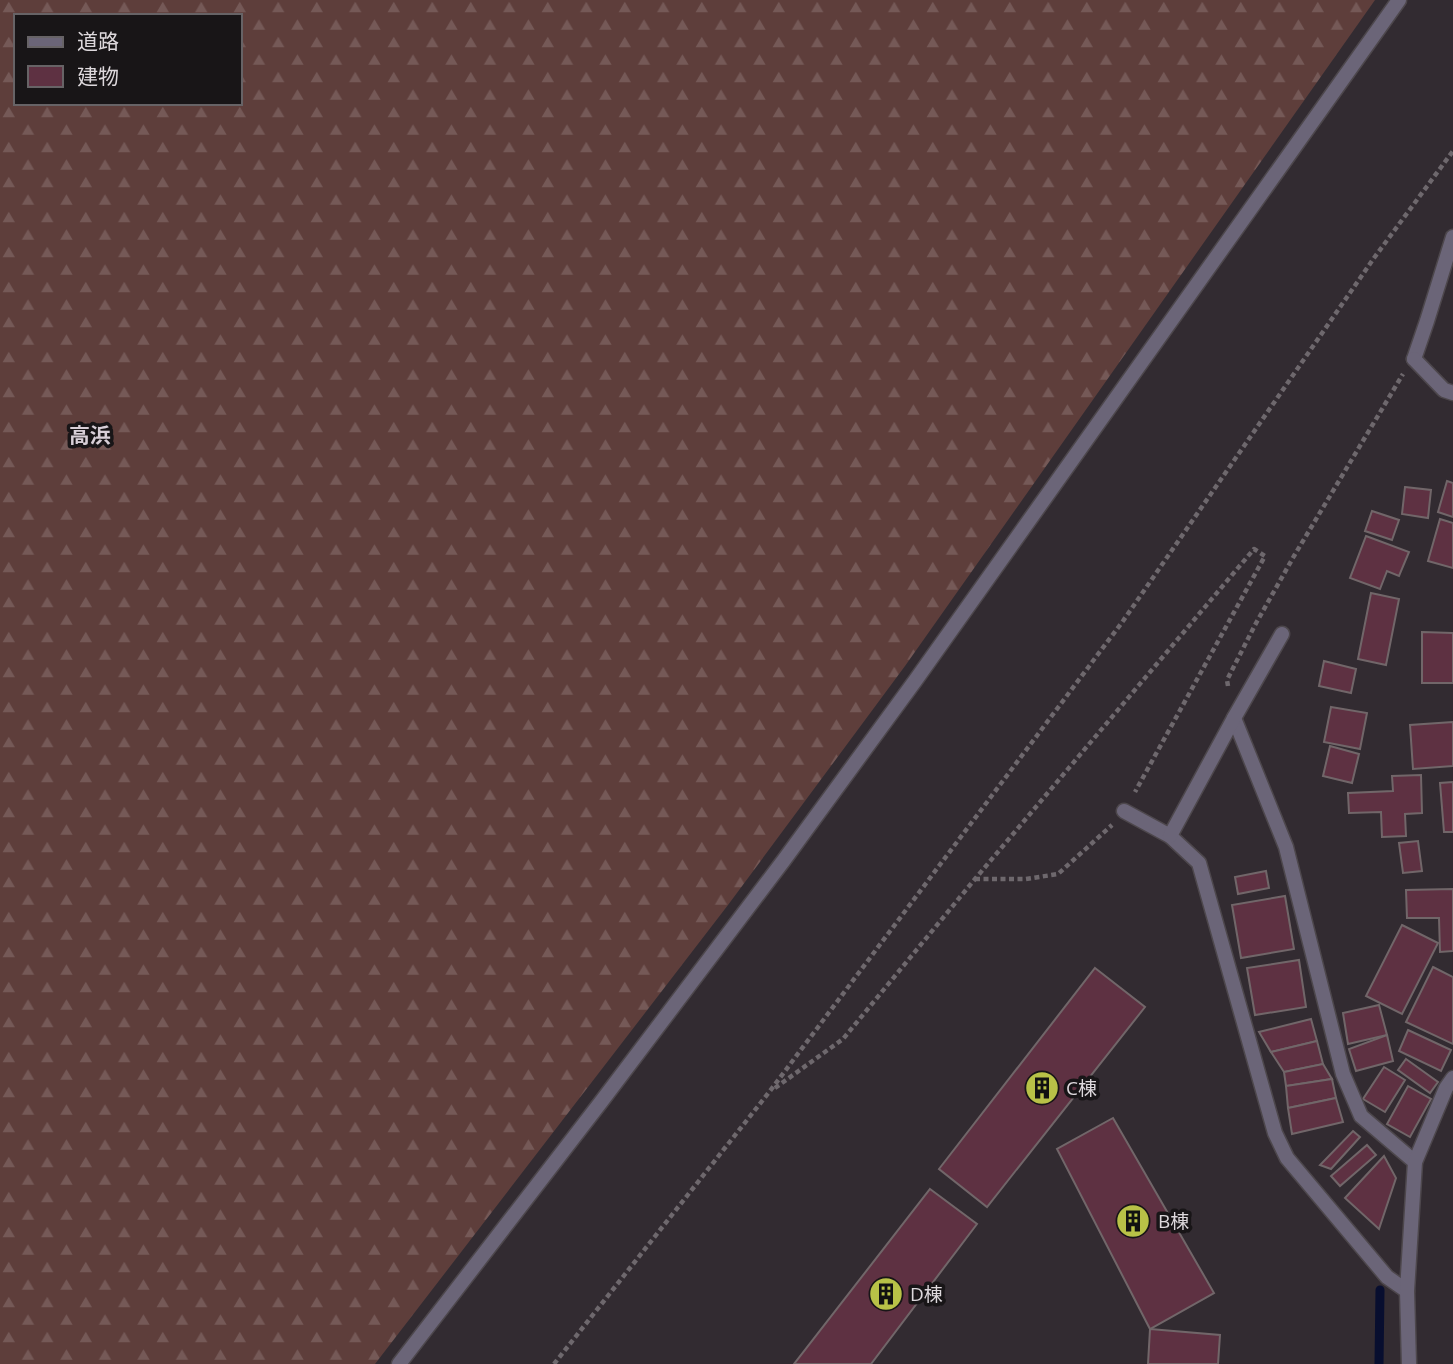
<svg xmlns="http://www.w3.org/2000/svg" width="1453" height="1364" viewBox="0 0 1453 1364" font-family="'Open Sans','Noto Sans JP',sans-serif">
<defs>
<pattern id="forest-firs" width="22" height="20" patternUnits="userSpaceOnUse" patternTransform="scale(1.75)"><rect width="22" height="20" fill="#5e3e3b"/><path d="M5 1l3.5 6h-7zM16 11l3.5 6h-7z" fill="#755957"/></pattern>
</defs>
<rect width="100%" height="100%" fill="#322b31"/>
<!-- forest -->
<path fill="url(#forest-firs)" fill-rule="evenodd" d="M0,0H1375L905,666L728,905L375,1364H0ZM16,16H240V103H16Z"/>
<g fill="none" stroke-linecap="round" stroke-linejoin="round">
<!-- stream -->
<path stroke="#080e2f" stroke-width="9" d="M1379,1364L1380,1290"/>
</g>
<!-- building -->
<g fill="#5e3142" stroke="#716669" stroke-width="2">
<path d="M1447,481L1453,483V517L1438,512Z"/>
<path d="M1405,487L1431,490L1428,518L1402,514Z"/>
<path d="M1372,511L1399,520L1392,540L1365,531Z"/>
<path d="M1440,519L1453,523V568L1428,561Z"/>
<path d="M1366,536L1409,552L1399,576L1387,571L1380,589L1350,578Z"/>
<path d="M1371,593L1399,599L1386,665L1358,659Z"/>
<path d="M1422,632L1453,633V683H1422Z"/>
<path d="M1324,661L1356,669L1351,693L1319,686Z"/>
<path d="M1331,707L1367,713L1360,749L1324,742Z"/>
<path d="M1453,722V766L1413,769L1410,725Z"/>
<path d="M1330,746L1359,754L1352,783L1323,776Z"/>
<path d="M1421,775L1422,813L1405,814L1406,836L1382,837L1381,812L1349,813L1348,793L1393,791L1392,776Z"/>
<path d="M1453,782V832H1444L1440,783Z"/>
<path d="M1418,841L1422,871L1403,873L1399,843Z"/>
<path d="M1266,871L1269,888L1238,894L1235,877Z"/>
<path d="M1453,889V951L1440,952L1439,918H1407L1406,890Z"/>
<path d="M1285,896L1294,949L1241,958L1232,905Z"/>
<path d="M1402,925L1438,943L1402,1014L1366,996Z"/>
<path d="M1299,960L1306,1007L1255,1015L1247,968Z"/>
<path d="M1433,967L1453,977V1044L1406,1022Z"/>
<path d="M1095,968L1145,1007L987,1207L939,1169Z"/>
<path d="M1379,1005L1387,1035L1348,1044L1343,1013Z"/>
<path d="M1311,1019L1317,1041L1271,1052L1259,1032Z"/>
<path d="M1408,1030L1451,1050L1441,1071L1399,1051Z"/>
<path d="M1387,1035L1393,1061L1356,1071L1349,1049Z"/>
<path d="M1317,1041L1323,1064L1284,1072L1271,1052Z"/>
<path d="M1406,1059L1438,1082L1430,1093L1398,1070Z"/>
<path d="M1323,1064L1332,1079L1286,1086L1284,1072Z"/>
<path d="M1384,1067L1405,1080L1385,1112L1363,1099Z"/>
<path d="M1332,1079L1336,1098L1288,1108L1286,1086Z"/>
<path d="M1408,1086L1431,1099L1410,1137L1387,1124Z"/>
<path d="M1336,1098L1343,1122L1292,1134L1288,1108Z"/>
<path d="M1113,1118L1214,1293L1150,1329L1057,1149Z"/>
<path d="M1353,1131L1360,1137L1331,1169L1320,1165Z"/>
<path d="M1367,1145L1376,1155L1340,1186L1331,1176Z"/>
<path d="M1384,1156L1396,1178L1379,1229L1345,1198Z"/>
<path d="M930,1189L977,1224L871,1364H794Z"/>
<path d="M1150,1329L1220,1335L1218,1364H1148Z"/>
</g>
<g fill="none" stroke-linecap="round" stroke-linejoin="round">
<!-- service casing -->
<g stroke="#4d474c" stroke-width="17">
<path id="service" d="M1414,359L1427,321L1453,237"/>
</g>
<!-- minor casing -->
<g stroke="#4d474c" stroke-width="17">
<g id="minor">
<path d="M1414,359L1444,390L1453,393"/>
<path d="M1234,718L1286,847L1343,1074L1361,1116L1415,1162"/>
<path d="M1124,811L1170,836L1199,863L1275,1133L1287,1158L1387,1277L1407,1291"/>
<path d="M1170,836L1234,718L1282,634"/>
<path d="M399,1364L601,1102L784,860L915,681L1399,0"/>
<path d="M1409,1364L1407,1291L1415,1162L1446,1088L1453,1078"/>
</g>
</g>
<!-- path -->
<g stroke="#6e686d" stroke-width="4.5" stroke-dasharray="5 3.5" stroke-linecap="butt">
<path d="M1228,686L1227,680L1255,625L1294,556L1403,374"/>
<path d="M975,879H1026L1058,874L1112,825"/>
<path d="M775,1088L843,1039L975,879L1254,549L1265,556L1135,792"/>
<path d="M554,1364L770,1091L1123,621L1374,258L1453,151"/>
</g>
<!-- service -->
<use href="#service" stroke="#6b6578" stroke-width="14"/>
<!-- minor -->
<use href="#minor" stroke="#6b6578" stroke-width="14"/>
</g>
<!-- icons -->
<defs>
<g id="building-disc" transform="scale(1.75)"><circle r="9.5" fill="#b8c147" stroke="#181517"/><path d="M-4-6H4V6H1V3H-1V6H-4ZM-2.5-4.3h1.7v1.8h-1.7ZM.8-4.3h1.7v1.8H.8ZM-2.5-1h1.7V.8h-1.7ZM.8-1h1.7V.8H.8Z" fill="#111"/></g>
</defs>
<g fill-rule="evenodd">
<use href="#building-disc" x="1042" y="1088"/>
<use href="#building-disc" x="1133" y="1221"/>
<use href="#building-disc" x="886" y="1294"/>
</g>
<g text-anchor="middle" stroke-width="7" stroke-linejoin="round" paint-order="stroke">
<!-- poi labels -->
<g font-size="19" fill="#ddd8dc" stroke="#181517" text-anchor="start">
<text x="1066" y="1095">C棟</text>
<text x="1158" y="1228">B棟</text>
<text x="910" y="1301">D棟</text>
</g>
<!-- neighbourhood labels -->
<g font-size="21" font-weight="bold" fill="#d8cfd7" stroke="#181517">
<text x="90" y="443">高浜</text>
</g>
</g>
<!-- legend -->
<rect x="14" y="14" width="228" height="91" fill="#181517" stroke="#676366" stroke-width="2"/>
<rect x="28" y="37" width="35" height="10" fill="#6b6578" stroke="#676366" stroke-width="2"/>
<text x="77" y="49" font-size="21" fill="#ddd8dc">道路</text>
<rect x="28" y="66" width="35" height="21" fill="#5e3142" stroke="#676366" stroke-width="2"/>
<text x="77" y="84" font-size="21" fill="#ddd8dc">建物</text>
</svg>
